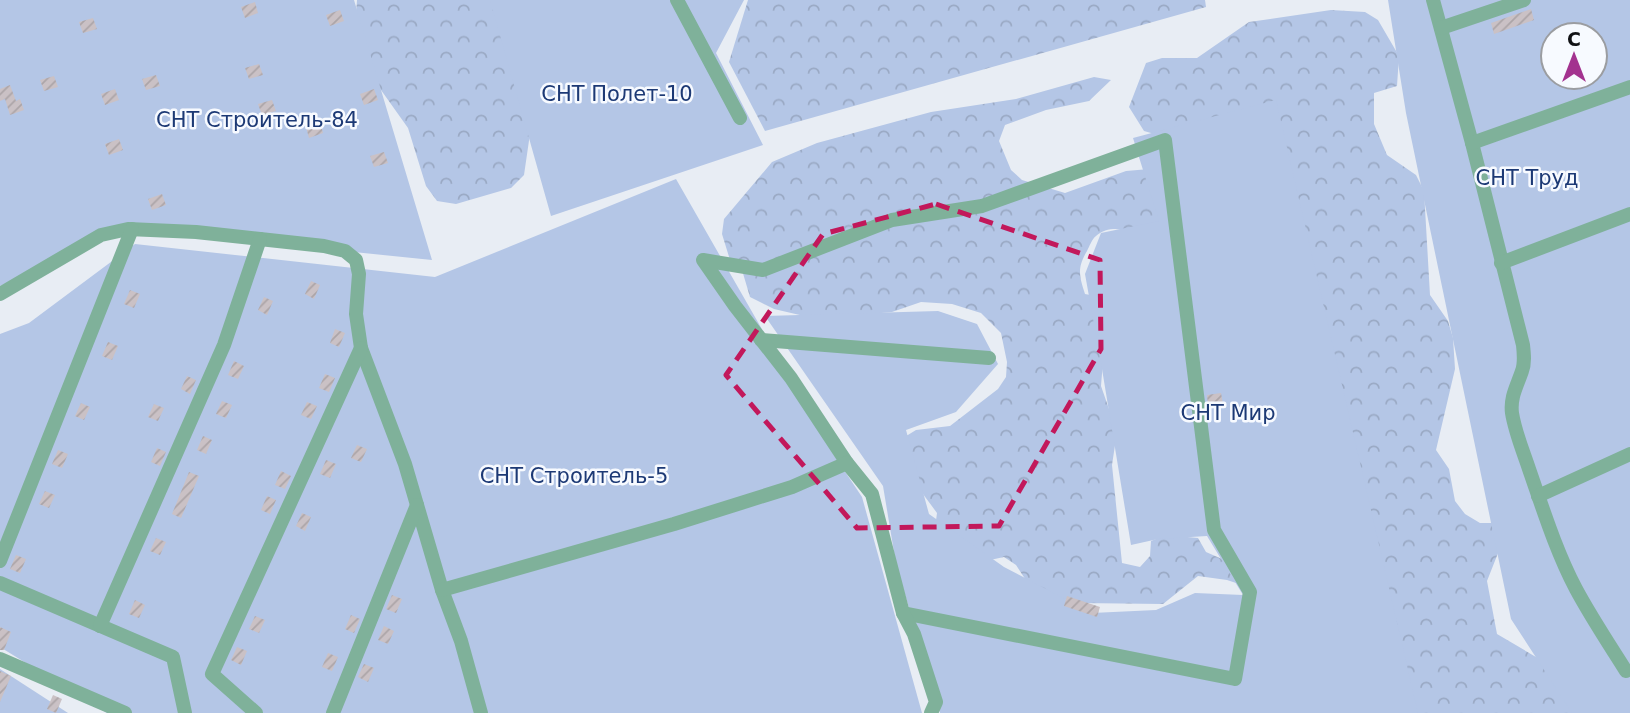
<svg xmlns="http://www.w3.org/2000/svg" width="1630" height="713" viewBox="0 0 1630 713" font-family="'DejaVu Sans',sans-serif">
<defs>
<pattern id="forest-crowns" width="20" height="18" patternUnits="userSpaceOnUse" patternTransform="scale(1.75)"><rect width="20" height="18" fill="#b4c6e6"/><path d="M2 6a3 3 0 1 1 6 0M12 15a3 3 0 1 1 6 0" fill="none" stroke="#9aa9c4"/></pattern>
<pattern id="building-hatch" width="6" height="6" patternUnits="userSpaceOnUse" patternTransform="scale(1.75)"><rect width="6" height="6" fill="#cac1c5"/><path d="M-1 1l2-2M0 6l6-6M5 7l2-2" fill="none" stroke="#aca5a8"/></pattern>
</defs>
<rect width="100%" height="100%" fill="#e8edf4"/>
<!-- forest -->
<g fill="url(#forest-crowns)">
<path d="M357,0H569L532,120L524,175L511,188L456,204L437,201L426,186L408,128L376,83L355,29Z"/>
<path d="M748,0H1205L1206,7L765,131L729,62Z"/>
<path d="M1331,10L1365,12L1378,20L1399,56L1397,86L1374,93V124L1387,155L1416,175L1424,191L1430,295L1448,321L1453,338L1455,369L1436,450L1449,469L1455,501L1465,514L1480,523H1495L1504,538L1487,581L1497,634L1553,667L1630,679V713H1157L1182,704L1180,684L1185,670L1201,665L1248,662L1276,647L1279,622L1254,589L1227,580L1198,576L1163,604L1078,603L1033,591L1016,565L1004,557L976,563L933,559L921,552L922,537L935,528L937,513L903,467V438L916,430L950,426L998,389L1006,377L1007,362L1001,333L981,313L952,304L921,302L892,312L817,319L774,309L750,297L742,270L730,260L722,234L724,219L772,162L817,143L931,112L1016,99L1094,77L1111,80L1089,101L1046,110L1005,125L999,141L1011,170L1022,180L1065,193L1126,171L1161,168L1182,195L1199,202L1210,214L1215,245L1180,280L1149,282L1136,275L1139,234C1126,229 1108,225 1096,236C1092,239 1089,247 1087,251C1077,268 1079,275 1085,294L1100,297L1107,311L1101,386L1117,432L1112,465L1122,563L1140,567L1150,556L1151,541L1166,535L1198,538L1206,552L1222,559L1237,555L1303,506L1312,493L1322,451L1342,429V416L1329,419L1317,412L1311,400L1300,272L1277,168L1259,129L1248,118L1231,116L1158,135L1144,131L1129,107L1146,63L1162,58H1197L1249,22Z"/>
</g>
<!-- garden -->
<g fill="#b4c6e6" fill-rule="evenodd">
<path d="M0,0H354L432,260L128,229L0,286Z"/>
<path d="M490,0H744L716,53L763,145L551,216Z"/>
<path d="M1388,0H1630V713H1572L1511,619L1406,113ZM1553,35H1595V77H1553Z"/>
<path d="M1276,100L1418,713H940L896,564L883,486L765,316L938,311L977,324L998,364L956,412L906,430L929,514L1004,567L1092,613L1156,610L1195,593L1243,595L1207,536L1158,539L1131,545L1102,369L1085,274L1101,233L1159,221L1133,138Z"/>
<path d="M676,179L834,455L862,497L922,713H107L0,647V334L29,323L135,244L435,277Z"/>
<path d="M0,669L68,713H0Z"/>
</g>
<!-- building -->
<g fill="url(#building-hatch)">
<path d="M255,2L258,13L245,18L241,7Z"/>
<path d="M1531,9L1534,20L1494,34L1491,23Z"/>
<path d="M340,10L344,21L330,26L326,15Z"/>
<path d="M93,18L97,29L83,33L79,22Z"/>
<path d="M259,64L263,75L249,79L245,68Z"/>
<path d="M156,75L160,86L146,90L142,79Z"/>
<path d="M54,76L58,87L44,91L40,80Z"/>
<path d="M10,85L16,101L20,99L24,110L10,115L5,99L0,101V89Z"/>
<path d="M115,89L119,100L105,105L101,94Z"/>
<path d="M374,89L378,100L364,105L360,94Z"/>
<path d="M272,100L276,111L262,115L258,104Z"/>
<path d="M320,122L323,133L309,138L306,127Z"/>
<path d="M119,139L123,150L109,155L105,144Z"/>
<path d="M384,152L388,163L374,167L370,156Z"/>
<path d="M162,194L166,205L152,210L148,199Z"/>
<path d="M311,281L320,285L314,299L305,294Z"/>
<path d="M130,290L140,294L134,308L124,304Z"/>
<path d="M264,297L273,301L267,315L258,310Z"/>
<path d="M335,329L345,333L339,347L330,343Z"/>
<path d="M108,342L118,346L112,360L102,356Z"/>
<path d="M234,361L244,366L238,379L228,375Z"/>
<path d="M325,374L335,378L329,392L319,388Z"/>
<path d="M187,376L196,380L190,394L181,389Z"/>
<path d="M1221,393L1223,404L1208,405L1207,395Z"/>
<path d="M222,401L232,405L226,418L216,414Z"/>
<path d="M307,402L317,406L311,419L301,415Z"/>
<path d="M81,403L90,407L84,420L75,416Z"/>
<path d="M154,404L164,408L158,421L148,417Z"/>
<path d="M203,436L212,440L206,454L197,450Z"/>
<path d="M357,445L367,449L361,462L351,458Z"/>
<path d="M157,448L166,452L160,466L151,462Z"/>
<path d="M58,450L68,454L62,468L52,464Z"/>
<path d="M326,460L336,464L330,478L320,474Z"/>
<path d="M281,471L291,476L285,489L275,485Z"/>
<path d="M189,472L199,476L181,518L172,514Z"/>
<path d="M45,491L55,495L49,508L39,504Z"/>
<path d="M267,496L276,500L270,514L261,510Z"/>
<path d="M302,513L311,517L305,531L296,526Z"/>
<path d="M156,538L166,542L160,555L150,551Z"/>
<path d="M16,555L26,559L20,573L10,569Z"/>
<path d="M392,595L402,599L396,613L386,609Z"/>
<path d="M1067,596L1100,607L1097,617L1064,606Z"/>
<path d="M135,600L145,605L139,618L129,614Z"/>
<path d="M351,615L360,619L354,633L345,629Z"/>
<path d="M255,616L265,620L259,633L249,629Z"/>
<path d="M384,626L394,631L388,644L378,640Z"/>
<path d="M0,627L11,632L4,650H0Z"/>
<path d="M237,647L247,651L241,665L231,660Z"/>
<path d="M328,653L338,657L332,671L322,667Z"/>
<path d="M364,664L374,668L368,682L358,677Z"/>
<path d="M0,671L11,676L0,702Z"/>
<path d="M53,695L62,699L56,713L47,709Z"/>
</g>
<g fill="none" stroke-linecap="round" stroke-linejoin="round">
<!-- minor -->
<g stroke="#7fb19a" stroke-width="14">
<path d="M677,0L740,118"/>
<path d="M1433,0L1472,143L1523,345C1524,354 1525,363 1522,371C1517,386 1510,397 1512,413C1515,432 1523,451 1529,469C1543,509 1556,551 1576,589C1591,617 1609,644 1626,671"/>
<path d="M1441,28L1524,0"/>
<path d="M1472,143L1630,87"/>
<path d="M1501,263L1630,214"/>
<path d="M0,294L101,235L128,229L196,232L324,246L345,251L356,260L359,274L356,314L361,348L405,464L442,590L461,641L481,713"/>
<path d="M761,340L989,358"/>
<path d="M847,463L791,378L735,306L703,260L763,270L892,220L982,206L1165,140L1214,530L1250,592L1235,679L903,613"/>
<path d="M1538,496L1630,454"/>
<path d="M0,561L132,229"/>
<path d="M0,583L173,657L185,713"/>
<path d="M442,590L674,524L792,487L847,463L872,494L903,613L914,634L936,702L931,713"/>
<path d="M100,626L224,345L260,239"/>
<path d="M0,659L125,713"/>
<path d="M256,713L212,674L361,348"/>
<path d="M333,713L417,505"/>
</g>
</g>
<!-- marked area -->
<path fill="none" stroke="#c2185b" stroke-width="5" stroke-dasharray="14 9" stroke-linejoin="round" d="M936,204L1100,260L1101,349L999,526L857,528L726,375L823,234Z"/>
<g text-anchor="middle" stroke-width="5" stroke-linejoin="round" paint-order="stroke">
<!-- park labels -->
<g font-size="21" fill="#1c3975" stroke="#f7faff">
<text x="617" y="101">СНТ Полет-10</text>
<text x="257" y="127">СНТ Строитель-84</text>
<text x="1527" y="185">СНТ Труд</text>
<text x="1228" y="420">СНТ Мир</text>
<text x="574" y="483">СНТ Строитель-5</text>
</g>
</g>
<!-- north arrow -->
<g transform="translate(1574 56)"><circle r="33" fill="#f7faff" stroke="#9b9da1" stroke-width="2"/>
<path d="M0-5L12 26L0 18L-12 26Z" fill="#a3328f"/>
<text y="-10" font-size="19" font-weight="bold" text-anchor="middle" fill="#101114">С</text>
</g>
</svg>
